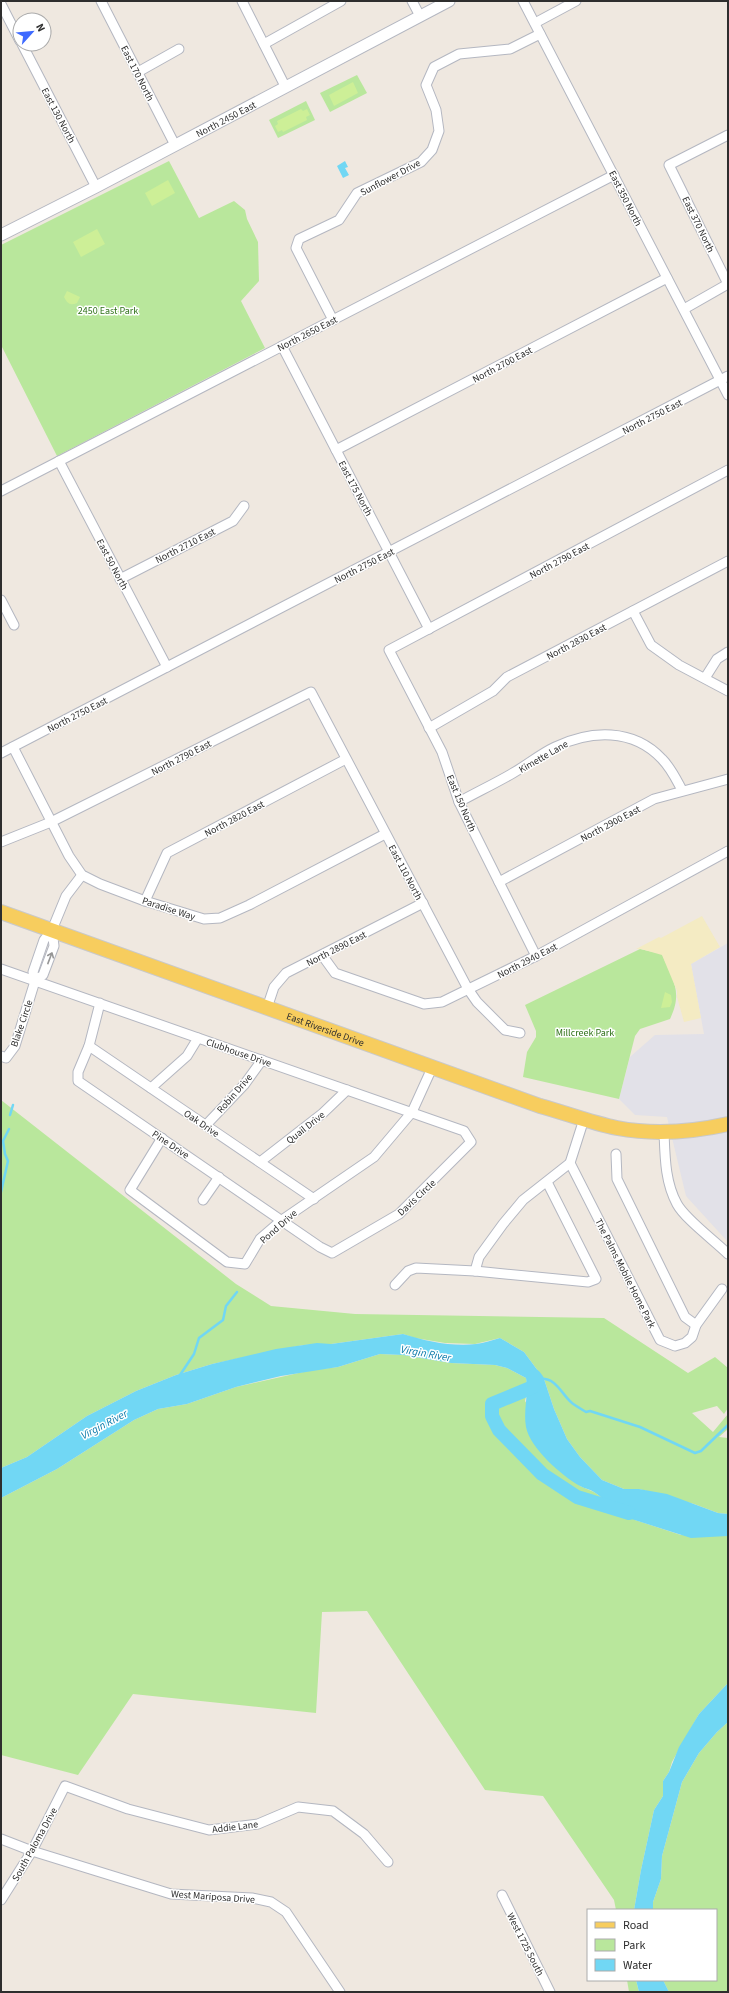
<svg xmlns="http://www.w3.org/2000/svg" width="729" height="1993" viewBox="0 0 729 1993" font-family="'Source Sans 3',sans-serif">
<rect width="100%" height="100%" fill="#efe8e0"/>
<!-- industrial -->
<path fill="#e2e1e8" d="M728,943V1242L686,1196L667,1117L635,1115L619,1099L630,1057L655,1035L704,1034L691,964Z"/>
<!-- green -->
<g fill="#b9e79c">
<path d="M357,75L367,93L330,112L320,93Z"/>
<path d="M306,101L315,120L278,138L269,120Z"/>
<path d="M169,161L199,218L234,201L245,210L247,219L258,242L259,281L241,301L265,348L57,456L1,345V245Z"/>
<path d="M640,949L662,954C673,980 683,992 670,1019L640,1029L635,1036L619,1099L523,1077L527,1052L536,1037V1031L525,1005Z"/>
<path d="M1,1100L236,1284L271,1306L355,1314L604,1318L688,1373L715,1357L728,1368V1408L724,1414L717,1406L692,1413L713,1432L728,1414V1429L719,1437L728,1438V1514L718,1513L694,1504L639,1489H624L602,1480L580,1457L567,1439L554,1409L544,1379L524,1352L500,1338L475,1344L445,1343L415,1338L403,1334L331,1344L303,1345L212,1364L176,1375L136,1391L87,1416L27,1457L1,1468Z"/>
<path d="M380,1354L403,1355L451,1363L495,1365L507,1368L526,1378L528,1388L525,1401L580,1486L594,1492L635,1520L681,1535L728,1536V1683L699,1714L672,1762L669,1772L663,1781V1796L654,1810L641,1870L634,1910H616L614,1900L543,1796L485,1790L367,1611L322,1612L316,1713L133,1694L78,1775L1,1755V1498L57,1469L134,1420L158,1409L187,1404L236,1387L312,1370L338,1367Z"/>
<path d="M728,1722V1992H669L663,1980H716V1910H653V1902L661,1879L662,1856L682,1782L699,1753L717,1732Z"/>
<path d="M627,1980H636L639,1992H629Z"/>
</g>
<!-- sand -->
<path fill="#f4ebc3" d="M702,916L720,947L691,964L701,1018L684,1022L677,997V991L662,955L641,949H636L659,937L661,938Z"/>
<!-- pitch -->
<g fill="#cdef97">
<path d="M353,82L358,93L334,106L329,95Z"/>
<path d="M301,109L303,111L307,109L310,115L306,117L307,120L283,132L282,130L278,132L275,126L278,124L277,121Z"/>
<path d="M168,180L175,193L152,206L145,193Z"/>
<path d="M97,229L105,244L81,257L73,242Z"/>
<path d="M67,291L80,297L77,303C70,306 67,303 64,297Z"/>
<path d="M665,992L671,995L672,1002L670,1007L661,1008Z"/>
</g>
<!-- water -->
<g fill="#71d7f4">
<path d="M345,161L348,167L345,168L349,175L343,178L337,166Z"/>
<path d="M403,1334C425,1341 453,1347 476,1344C484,1343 492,1340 500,1338L524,1352L544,1379L554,1409L567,1439L580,1457L602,1480L624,1489H639L667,1494L718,1513L728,1514V1536L691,1538L622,1516C612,1509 605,1499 594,1492C590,1489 585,1489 580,1486C562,1476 530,1448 526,1427C523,1410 529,1394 526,1378L507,1368L495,1365L451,1363L403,1355L380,1354L338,1367L281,1376L236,1387L187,1404L158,1409L134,1420L57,1469L1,1498V1468L27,1457L87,1416L136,1391L176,1375L212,1364L276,1349L317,1343L331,1344Z"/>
<path d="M728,1683V1722L717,1732L699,1753L682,1782L662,1856L661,1879L653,1902V1910H634L641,1870L654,1810L663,1796V1781L669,1772L679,1747L699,1714Z"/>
<path d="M636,1980H663L669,1992H639Z"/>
</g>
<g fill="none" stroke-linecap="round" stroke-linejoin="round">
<!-- stream -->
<g stroke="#71d7f4" stroke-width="2.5">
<path d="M10,1115L13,1105"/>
<path d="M1,1192L8,1161L5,1154L3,1141L9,1129"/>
<path d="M180,1375L194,1354L199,1338L223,1320L226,1306L237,1292"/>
<path d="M540,1379C556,1377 562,1395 572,1403C576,1406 581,1409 586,1412L590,1411L640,1427L695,1453L701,1451L728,1425"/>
</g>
<!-- river -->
<path stroke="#71d7f4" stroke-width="14" d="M534,1376L537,1380L533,1387L492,1404V1416L499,1430L542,1474L577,1497L629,1513"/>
<!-- minor casing -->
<g stroke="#b4b7c1" stroke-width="11">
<g id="minor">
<path d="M101,1L175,145"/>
<path d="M242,1L285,86"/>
<path d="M412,1L420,16"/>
<path d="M523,1L728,395"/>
<path d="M1,4L20,41"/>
<path d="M535,23L576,1"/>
<path d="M22,44L96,187"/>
<path d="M264,44L341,1"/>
<path d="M138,72L179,49"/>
<path d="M728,284L669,165L728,135"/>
<path d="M684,309L728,284"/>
<path d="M333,320L296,248L299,239L339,220L357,193L421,162L432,150L439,131L436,110L426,85L434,67L459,54L510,49L540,34"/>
<path d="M282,346L429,629"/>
<path d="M336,450L667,278"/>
<path d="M59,461L167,667"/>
<path d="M1,491L614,175"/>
<path d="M120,579L233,521L244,506"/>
<path d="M1,600L14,625"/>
<path d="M633,611L651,645L679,665L728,691"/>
<path d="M705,678L717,659L728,652"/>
<path d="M429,728L493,691L507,677L728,561"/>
<path d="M13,747L69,856L82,875L100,884L145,901L204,919L220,918L249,905L385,834"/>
<path d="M1,753L728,376"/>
<path d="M459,802C477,792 496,783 513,773C527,765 540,754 555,747C591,730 633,728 662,759C671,768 676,779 682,790"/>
<path d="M1,842L51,822L311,692L468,989L477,1002L505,1030L520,1033"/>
<path d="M499,882L654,799L728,779"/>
<path d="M145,901L167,853L346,759"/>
<path d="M322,955L335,973L424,1004L442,1002L536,956L728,851"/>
<path d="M536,956L459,802L442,752L389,650L728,470"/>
<path d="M1,969L464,1131L471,1142L399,1214L332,1253L320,1247L78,1081V1072L89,1046L100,1003"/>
<path d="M35,981L43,975L54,946L52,930"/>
<path d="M267,1008L274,987L286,973L423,903"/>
<path d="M89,1046L314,1199"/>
<path d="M1,1056L6,1058L15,1046L35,981L33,972L44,940L52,930L66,896L82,875"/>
<path d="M151,1088L187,1056L198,1038"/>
<path d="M206,1125L244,1085L262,1060"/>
<path d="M664,1132C665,1157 665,1182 677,1204C685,1219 715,1241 728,1254"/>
<path d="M162,1138L130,1190L227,1262L245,1264L260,1239L282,1220L374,1157L412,1112L432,1068"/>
<path d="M616,1154L617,1179L685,1317L696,1325"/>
<path d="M260,1162L323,1113L347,1090"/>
<path d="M570,1163L660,1340L675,1346L685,1343L692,1337L696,1325L722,1289"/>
<path d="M203,1200L219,1177"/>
<path d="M475,1271L479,1257L503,1224L523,1200L570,1163L584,1119"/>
<path d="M395,1285L408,1271L416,1268L475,1271L588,1282L596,1279L547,1182"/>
<path d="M1,1839L32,1851L171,1894L252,1898L271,1902L286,1912L340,1992"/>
<path d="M502,1895L550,1992"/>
<path d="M1,1900L32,1851L65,1786L128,1809L209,1830L258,1824L298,1807L333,1811L364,1834L388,1862"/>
</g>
</g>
<!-- tertiary casing -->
<g stroke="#b4b7c1" stroke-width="13">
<g id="tertiary">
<path id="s1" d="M1,235L96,187L449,1"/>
</g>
</g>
<!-- primary casing -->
<g stroke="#c9c9c9" stroke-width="16">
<g id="primary">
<path id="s2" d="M1,912L540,1106C566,1113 591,1123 617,1128C654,1135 692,1132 728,1124"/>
</g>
</g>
<!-- minor -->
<use href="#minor" stroke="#fff" stroke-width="9"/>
<!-- tertiary -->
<use href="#tertiary" stroke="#fff" stroke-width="11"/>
<!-- primary -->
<use href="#primary" stroke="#f7cd5e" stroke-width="14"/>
</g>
<!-- one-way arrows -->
<defs><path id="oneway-shaft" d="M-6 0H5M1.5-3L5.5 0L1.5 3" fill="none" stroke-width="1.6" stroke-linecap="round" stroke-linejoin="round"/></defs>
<use stroke="#969696" href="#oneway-shaft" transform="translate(50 958) rotate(-69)"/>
<g text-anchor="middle" stroke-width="3" stroke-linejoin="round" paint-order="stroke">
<!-- street labels -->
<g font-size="10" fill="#2e2e2e" stroke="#fff">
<text transform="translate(138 73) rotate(63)" y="4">East 170 North</text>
<text transform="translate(59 115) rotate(62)" y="4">East 130 North</text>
<text dy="4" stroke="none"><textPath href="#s1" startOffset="253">North 2450 East</textPath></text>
<text transform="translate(390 177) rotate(-28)" y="4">Sunflower Drive</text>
<text transform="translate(626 198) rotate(63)" y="4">East 350 North</text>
<text transform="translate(699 224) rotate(64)" y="4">East 370 North</text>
<text transform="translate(307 333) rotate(-27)" y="4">North 2650 East</text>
<text transform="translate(502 364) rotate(-28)" y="4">North 2700 East</text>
<text transform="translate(652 416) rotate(-27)" y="4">North 2750 East</text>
<text transform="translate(356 488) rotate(62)" y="4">East 175 North</text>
<text transform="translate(185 545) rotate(-27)" y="4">North 2710 East</text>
<text transform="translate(559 560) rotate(-28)" y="4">North 2790 East</text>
<text transform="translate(113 564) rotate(62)" y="4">East 50 North</text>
<text transform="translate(364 565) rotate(-27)" y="4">North 2750 East</text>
<text transform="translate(576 641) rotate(-28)" y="4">North 2830 East</text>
<text transform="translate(77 714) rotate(-27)" y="4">North 2750 East</text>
<text transform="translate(543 756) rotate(-30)" y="4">Kimette Lane</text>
<text transform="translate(181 757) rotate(-27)" y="4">North 2790 East</text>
<text transform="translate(462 803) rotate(67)" y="4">East 150 North</text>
<text transform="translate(234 818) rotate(-28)" y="4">North 2820 East</text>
<text transform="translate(610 823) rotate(-28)" y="4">North 2900 East</text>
<text transform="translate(406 872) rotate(62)" y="4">East 110 North</text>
<text transform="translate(169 908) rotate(18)" y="4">Paradise Way</text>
<text transform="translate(336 948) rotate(-27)" y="4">North 2890 East</text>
<text transform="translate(527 960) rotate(-27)" y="4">North 2940 East</text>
<text transform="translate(21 1023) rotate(-71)" y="4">Blake Circle</text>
<text dy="4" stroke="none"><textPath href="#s2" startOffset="345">East Riverside Drive</textPath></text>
<text transform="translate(239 1052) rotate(19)" y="4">Clubhouse Drive</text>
<text transform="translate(234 1093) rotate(-49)" y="4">Robin Drive</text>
<text transform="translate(202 1123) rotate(34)" y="4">Oak Drive</text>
<text transform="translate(305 1127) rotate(-38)" y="4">Quail Drive</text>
<text transform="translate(171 1144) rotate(34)" y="4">Pine Drive</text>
<text transform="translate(416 1197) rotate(-43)" y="4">Davis Circle</text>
<text transform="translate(278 1226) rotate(-41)" y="4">Pond Drive</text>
<text transform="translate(626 1273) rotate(63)" y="4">The Palms Mobile Home Park</text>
<text transform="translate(235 1826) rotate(-7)" y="4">Addie Lane</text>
<text transform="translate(34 1844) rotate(-61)" y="4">South Paloma Drive</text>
<text transform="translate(213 1896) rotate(4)" y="4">West Mariposa Drive</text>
<text transform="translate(526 1944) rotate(63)" y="4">West 1725 South</text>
</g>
<!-- park labels -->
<g font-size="10" fill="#2e7118" stroke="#fff">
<text x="108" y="314">2450 East Park</text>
<text x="585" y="1036">Millcreek Park</text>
</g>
<!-- water labels -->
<g font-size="11" font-style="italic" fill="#0878a8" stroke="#fff">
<text transform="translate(426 1353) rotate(10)" y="4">Virgin River</text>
<text transform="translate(104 1424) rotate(-28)" y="4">Virgin River</text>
</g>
</g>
<!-- border -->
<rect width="729" height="1993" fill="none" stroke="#2e2e2e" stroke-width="4"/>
<!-- legend -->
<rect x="587" y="1909" width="130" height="72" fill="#ffffff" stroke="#ababab"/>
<rect x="595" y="1922" width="20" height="6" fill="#f7cd5e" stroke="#ababab"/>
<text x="623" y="1929" font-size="12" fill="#2e2e2e">Road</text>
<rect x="595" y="1939" width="20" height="12" fill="#b9e79c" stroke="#ababab"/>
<text x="623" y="1949" font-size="12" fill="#2e2e2e">Park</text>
<rect x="595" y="1959" width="20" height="12" fill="#71d7f4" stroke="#ababab"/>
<text x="623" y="1969" font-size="12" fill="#2e2e2e">Water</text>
<!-- north arrow -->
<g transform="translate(32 32) rotate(63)"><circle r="19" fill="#ffffff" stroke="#ababab"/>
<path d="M0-3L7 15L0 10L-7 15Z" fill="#3e6aff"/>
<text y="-6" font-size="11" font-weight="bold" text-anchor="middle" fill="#2e2e2e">N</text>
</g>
</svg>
